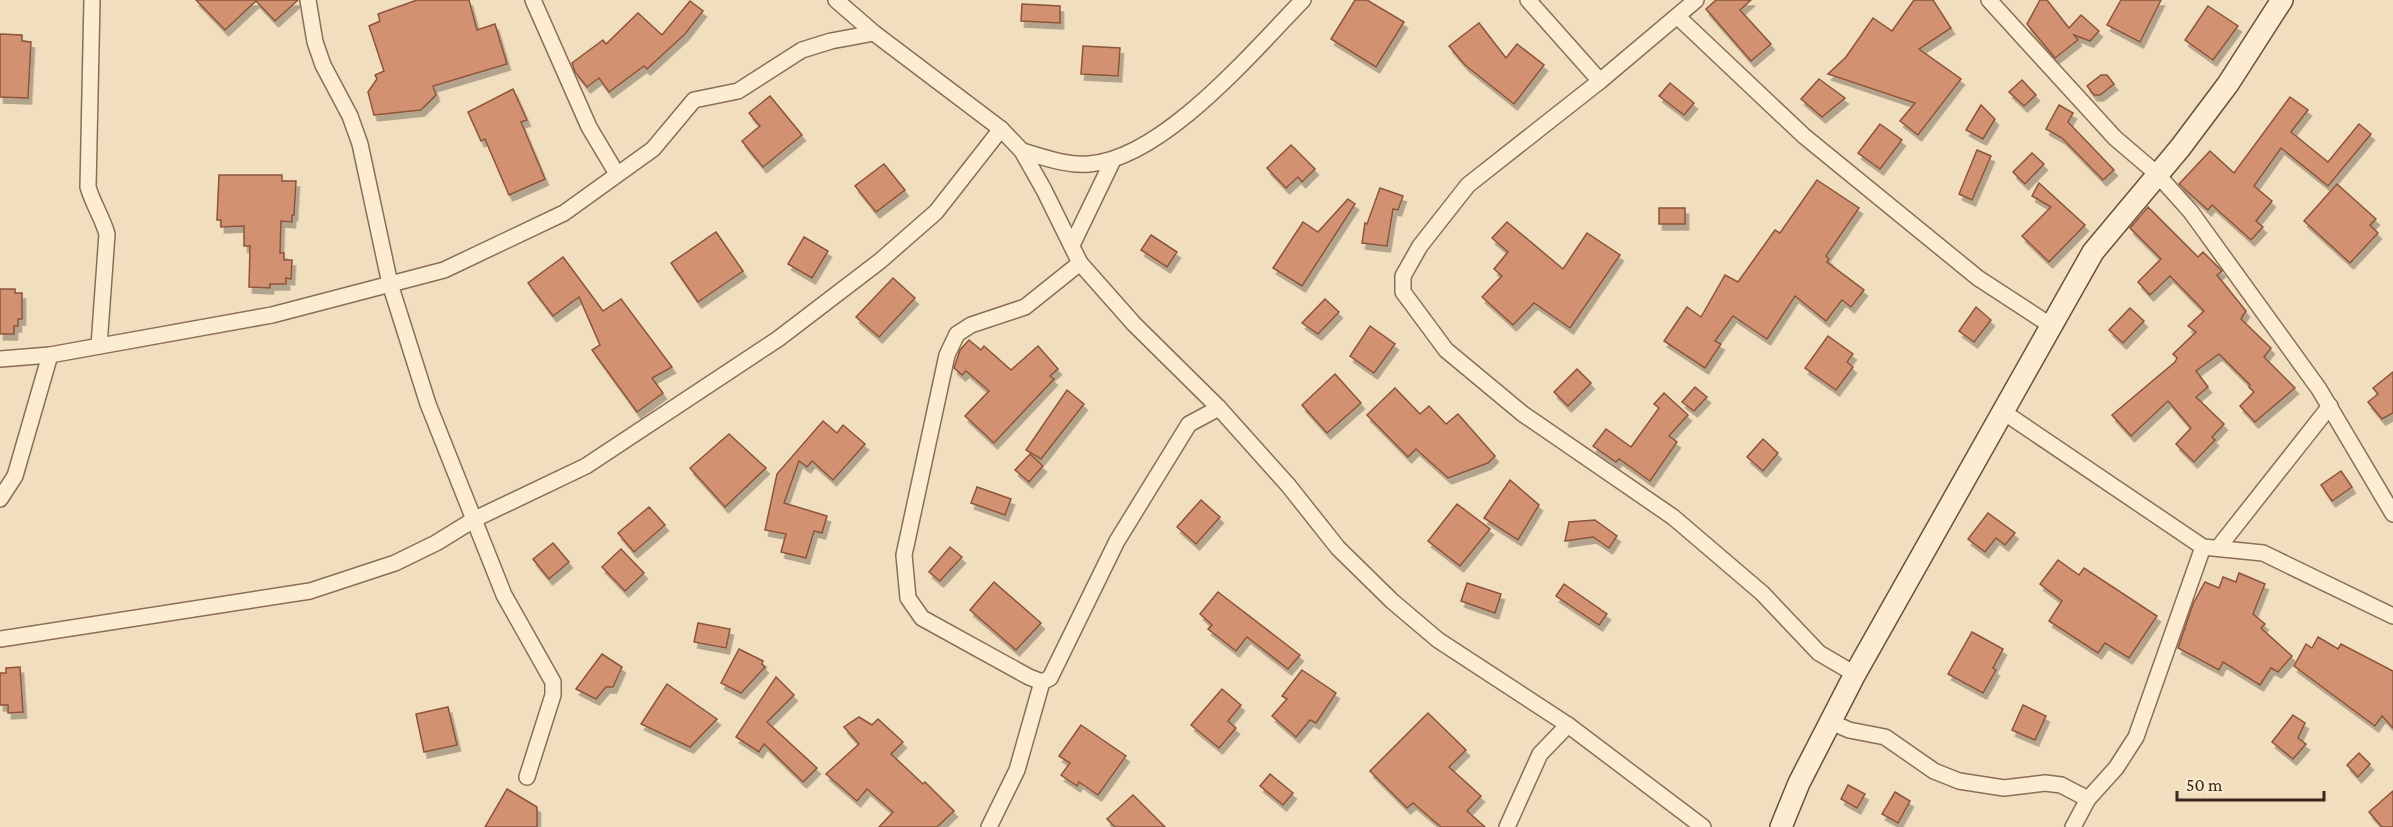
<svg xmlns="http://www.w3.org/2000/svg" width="2393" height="827" viewBox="0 0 2393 827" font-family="'Crimson Pro',serif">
<defs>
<filter id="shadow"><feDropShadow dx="3.5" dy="6" stdDeviation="0" flood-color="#0004"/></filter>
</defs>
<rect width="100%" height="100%" fill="#f1debf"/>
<!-- building -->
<g fill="#d29271" stroke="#8c543a" stroke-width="1.5" filter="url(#shadow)">
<path d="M196,0H298L275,21L256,1L225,30Z"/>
<path d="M417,0H469L477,30L495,24L507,64L433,86L436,95L421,110L374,115L368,92L377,79L375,75L384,71L369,26L380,21L378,14Z"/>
<path d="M1355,0H1367L1404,22L1376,67L1331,39Z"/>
<path d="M1716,0H1751L1740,10L1771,44L1751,61L1706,9Z"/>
<path d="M1914,0H1933L1951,28L1919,49L1961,79L1918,135L1900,121L1915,103L1828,74L1846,57L1873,18L1892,31Z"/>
<path d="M2040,0H2047L2069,28L2081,15L2099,31L2090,41L2074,35L2078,40L2055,58L2027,24Z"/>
<path d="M2121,0H2161L2140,42L2107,25Z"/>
<path d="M690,1L703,11L685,34L647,69L644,66L609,92L599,78L587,87L575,72L572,63L603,40L606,44L638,13L662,35Z"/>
<path d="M1022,4L1060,6V23L1021,21Z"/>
<path d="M2208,6L2238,26L2213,60L2185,40Z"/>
<path d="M1479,23L1506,58L1517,44L1544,65L1514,104L1465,65L1449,46Z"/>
<path d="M0,34L22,35V41L31,42L28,98L0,97Z"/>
<path d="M1083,46L1120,48L1118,76L1081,74Z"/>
<path d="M2101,75H2107L2114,84L2100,95H2094L2087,86Z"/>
<path d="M1819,79L1845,98L1822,117L1801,99Z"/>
<path d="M2022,80L2036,95L2024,106L2009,92Z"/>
<path d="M1670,83L1694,103L1684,115L1659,96Z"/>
<path d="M513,89L527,120L521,122L545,179L509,195L485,139L481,141L468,112Z"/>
<path d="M770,96L802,135L763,167L742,141L760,126L749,113Z"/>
<path d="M2290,97L2308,110L2291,132L2328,162L2359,124L2371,134L2328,186L2281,148L2254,186L2272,201L2256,221L2263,227L2251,240L2212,205L2208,210L2179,184L2210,151L2234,173Z"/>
<path d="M1981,105L1995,119L1983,139L1966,130Z"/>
<path d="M2059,105L2073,113L2068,122L2114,170L2103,180L2062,138L2046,129Z"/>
<path d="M1880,124L1902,140L1880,169L1858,153Z"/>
<path d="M1291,145L1315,169L1302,182L1298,177L1286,188L1267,168Z"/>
<path d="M1977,150L1991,156L1972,200L1959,194Z"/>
<path d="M2032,153L2044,164L2025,184L2013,172Z"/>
<path d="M884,164L905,190L876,212L855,186Z"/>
<path d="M219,175H282V181H296L294,215H292V222L281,221L280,253H284V260H292L291,279L286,278V284H270V288L249,287L250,246H244V226L221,227V220H217Z"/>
<path d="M1817,180L1859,208L1826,256L1829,259L1827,262L1864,290L1851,307L1842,300L1826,321L1795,296L1767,339L1733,316L1715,341L1721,344L1705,368L1664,341L1687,307L1701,317L1725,275L1738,282L1775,230L1780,233Z"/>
<path d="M2039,183L2085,225L2049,262L2022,236L2051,207L2032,196Z"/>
<path d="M2337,184L2376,219L2370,225L2378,233L2350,263L2304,221Z"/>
<path d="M1380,188L1403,196L1398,210L1393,209L1387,246L1362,243L1365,223L1367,224Z"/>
<path d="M1348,199L1355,204L1302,286L1273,268L1303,222L1318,232Z"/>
<path d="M2148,207L2198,257L2203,252L2222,271L2217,275L2246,311L2241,319L2271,348L2264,357L2295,388L2255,422L2240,406L2254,392L2249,387L2250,385L2219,354L2196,371L2208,387L2196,397L2224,424L2212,437L2215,440L2194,462L2176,444L2191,428L2168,401L2131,436L2112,415L2175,362L2177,358L2173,354L2196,332L2188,326L2204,311L2170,276L2150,295L2138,282L2161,259L2130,228Z"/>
<rect x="1659" y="208" width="26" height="16"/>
<path d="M1507,222L1563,269L1587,233L1620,255L1570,328L1534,303L1513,325L1482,297L1502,276L1494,269L1508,252L1492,238Z"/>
<path d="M716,232L743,271L698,302L671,263Z"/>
<path d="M1151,235L1177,252L1167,267L1141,250Z"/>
<path d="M804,237L828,251L812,278L788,264Z"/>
<path d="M563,257L603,311L621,299L672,367L652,378L663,393L637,412L592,350L600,345L579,297L553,316L528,283Z"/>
<path d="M893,278L915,298L879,337L856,317Z"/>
<path d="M0,289H15V293H22V319H18V326H14V334H0Z"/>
<path d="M1325,299L1339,312L1318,334L1302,323Z"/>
<path d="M1976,307L1991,320L1974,342L1959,331Z"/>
<path d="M2130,308L2144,321L2123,343L2109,330Z"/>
<path d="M1370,326L1395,344L1374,373L1350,356Z"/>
<path d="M1828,336L1853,354L1847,362L1853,367L1836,390L1805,368Z"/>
<path d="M969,340L981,350L984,346L1011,370L1038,346L1058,369L1050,376L1054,379L994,443L965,416L989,391L966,371L962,375L954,368L960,350Z"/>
<path d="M1577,369L1591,383L1568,406L1554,392Z"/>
<path d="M2393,372V413L2382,419L2368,402L2378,394L2373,388Z"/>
<path d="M1335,374L1361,403L1327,433L1302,405Z"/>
<path d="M1695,387L1707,397L1694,411L1682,402Z"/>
<path d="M1395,388L1420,414L1429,406L1446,424L1458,414L1495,456L1488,463L1448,478L1416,449L1408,457L1367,415Z"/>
<path d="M1067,390L1084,404L1041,459L1026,450Z"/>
<path d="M1664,393L1688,415L1669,436L1677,442L1650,481L1619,459L1616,462L1593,446L1606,429L1631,447L1659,408L1654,404Z"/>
<path d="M823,421L837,433L843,425L865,444L833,480L812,461L807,467L799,461L784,503L827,516L822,533L814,531L806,558L781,552L786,534L765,530L777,474Z"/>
<path d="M729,434L766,468L725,507L690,468Z"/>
<path d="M1763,439L1778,453L1763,471L1747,457Z"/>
<path d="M1030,454L1043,466L1029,482L1015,470Z"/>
<path d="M2341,471L2352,487L2332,501L2321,485Z"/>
<path d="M1510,480L1539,505L1518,540L1484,518Z"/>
<path d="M977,487L1011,499L1005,515L971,503Z"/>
<path d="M1201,500L1220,517L1196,544L1177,527Z"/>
<path d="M1457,504L1490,529L1460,566L1428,541Z"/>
<path d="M649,507L665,525L634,552L618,533Z"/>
<path d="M1988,513L2015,533L2005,545L1996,538L1985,552L1968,539Z"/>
<path d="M1595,520L1617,536L1609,548L1593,537L1565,541L1569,522Z"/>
<path d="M553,543L569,562L549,579L533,559Z"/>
<path d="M950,547L962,557L940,581L929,572Z"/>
<path d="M621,549L644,573L625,591L602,567Z"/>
<path d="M2058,560L2079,575L2084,568L2157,616L2129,658L2105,643L2098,653L2049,621L2062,601L2040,584Z"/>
<path d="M2239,573L2265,584L2253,614L2265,624L2261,628L2292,656L2278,672L2271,668L2260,685L2223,662L2219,670L2178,648L2193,604L2205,582L2219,588L2223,577L2236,582Z"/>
<path d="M994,582L1041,623L1016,650L970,610Z"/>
<path d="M1467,583L1501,594L1495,613L1461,601Z"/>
<path d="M1564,584L1607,614L1599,625L1556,596Z"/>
<path d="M1218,592L1300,655L1288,669L1247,637L1236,651L1208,629L1212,625L1200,614Z"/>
<path d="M698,623L730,629L726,648L694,642Z"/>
<path d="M1972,632L2003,649L1993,668L1996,670L1983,693L1948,674Z"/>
<path d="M2318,637L2338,649L2341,644L2393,671V728L2382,716L2375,726L2294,666L2306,644L2312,648Z"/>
<path d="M739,649L763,661L762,664L765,667L741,693L721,683Z"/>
<path d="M602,654L622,667L613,687H606L596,699L576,689Z"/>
<path d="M20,667L23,712L8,713V705H0V673H6V668Z"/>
<path d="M1302,670L1336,693L1316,723L1310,720L1296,737L1272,716L1287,699L1282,696Z"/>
<path d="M776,677L794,695L767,722L817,768L803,782L764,744L759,752L736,737Z"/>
<path d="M667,684L717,719L690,747L641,724Z"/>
<path d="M1222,689L1241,705L1228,721L1236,728L1219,748L1191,725Z"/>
<path d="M2023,705L2046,716L2035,740L2012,730Z"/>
<path d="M448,707L457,745L424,752L416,714Z"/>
<path d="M1428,713L1466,750L1449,767L1481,796L1467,811L1485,827H1441L1413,803L1407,808L1370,771Z"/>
<path d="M2293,715L2305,723L2298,738L2306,744L2293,759L2272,742Z"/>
<path d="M859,717L872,725L878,719L903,742L891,754L923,784L925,782L954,811L937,827H879L893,812L867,789L857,801L826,774L859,744L844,727Z"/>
<path d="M1081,725L1126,756L1098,795L1079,782L1077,786L1061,775L1070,763L1059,756Z"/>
<path d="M2359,753L2370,764L2358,777L2347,765Z"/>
<path d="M1270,774L1293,793L1283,805L1260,786Z"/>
<path d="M1848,785L1865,794L1857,808L1841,799Z"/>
<path d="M507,789L537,807V827H485Z"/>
<path d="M2393,791V827H2382L2369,812Z"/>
<path d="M1895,792L1910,801L1898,823L1882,814Z"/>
<path d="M1133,795L1165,827H1115L1107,819Z"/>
</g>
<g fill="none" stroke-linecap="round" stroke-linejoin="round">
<!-- street casing -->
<g stroke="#8b6e56" stroke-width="18">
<g id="street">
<path d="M92,0L88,187C93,204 102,217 107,234L99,346"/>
<path d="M308,0L315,42L323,65L350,116L360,144L390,284L428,404L504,595L553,682V695L527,777"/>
<path d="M533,0L589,127L617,174"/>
<path d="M836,0L874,33L1001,129L1022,151L1044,190L1080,263L1134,324L1219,408L1288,485L1338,548L1392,601L1438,640L1568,725L1703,827"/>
<path d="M1528,0L1600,81"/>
<path d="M1696,0L1600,81L1468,185L1420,246L1403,276V292L1446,350L1523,414L1673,517L1762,593L1819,653L1855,674"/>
<path d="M1989,0L2115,138L2156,173L2191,212L2319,389L2393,514"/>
<path d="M1678,17L1804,136L1978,278L2050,325"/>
<path d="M1022,151C1043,157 1067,166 1089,164C1163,159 1253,51 1303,0"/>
<path d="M1072,245L1113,160"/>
<path d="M1080,263L1025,307L971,325L957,334L947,355L904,555L908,598L922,618L1029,677L1042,682L1050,678L1117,541L1189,424L1219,408"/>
<path d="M0,359L50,355L272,315L444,270L564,213L653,149L694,100L738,91L802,50L831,41L874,33"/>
<path d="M2002,411L2203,547L2263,553L2393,616"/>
<path d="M0,499L15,476L50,355"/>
<path d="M2218,548L2330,406"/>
<path d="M0,639L310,591L395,563L436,543L475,519L586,466L778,339L880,261L936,212L1001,129"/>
<path d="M1831,722L1849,730L1885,737L1934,771L1959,781L2004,788L2045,783L2061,785L2088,799"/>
<path d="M989,827L1017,770L1042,682"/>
<path d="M1507,827L1540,754L1568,725"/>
<path d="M2073,827L2088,799L2116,768L2136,737L2203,547"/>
</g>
</g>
<!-- secondary casing -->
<g stroke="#6d4f39" stroke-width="24">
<path id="secondary" d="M1781,827L1799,783L1855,674L2093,252L2180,148L2228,84L2282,0"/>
</g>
<!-- street -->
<use href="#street" stroke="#fbecd2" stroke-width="15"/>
<!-- secondary -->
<use href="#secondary" stroke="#fbecd2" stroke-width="21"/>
</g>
<!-- scale -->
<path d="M2177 791v9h147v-9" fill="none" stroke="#39281b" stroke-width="3"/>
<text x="2186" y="791" font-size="18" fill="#39281b" stroke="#f8e9cf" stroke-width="4.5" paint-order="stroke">50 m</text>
</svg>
